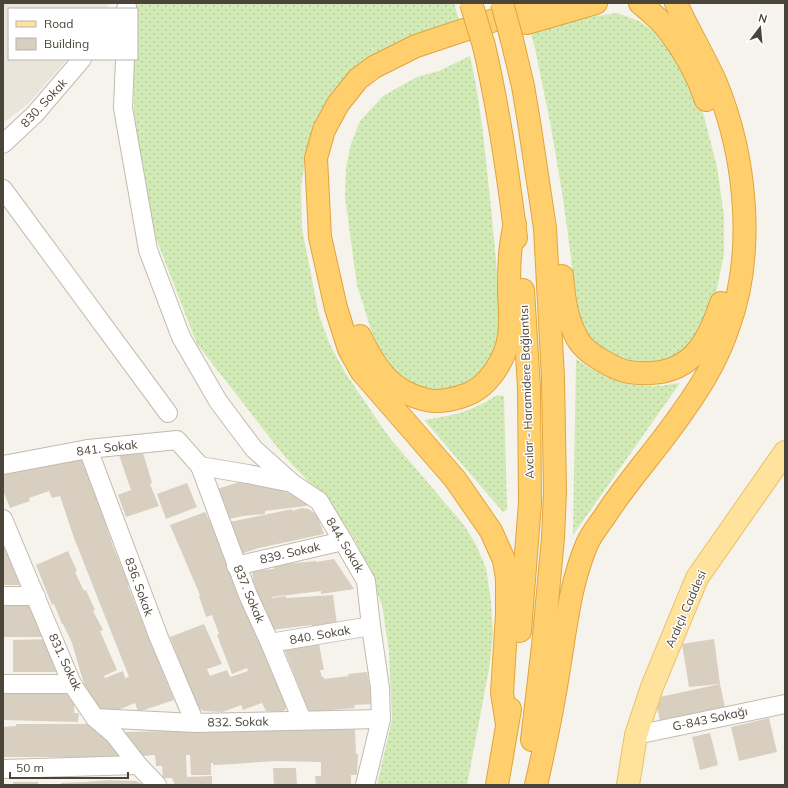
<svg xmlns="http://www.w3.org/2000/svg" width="788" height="788" viewBox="0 0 788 788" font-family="Mulish,sans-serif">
<defs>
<pattern id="grass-dots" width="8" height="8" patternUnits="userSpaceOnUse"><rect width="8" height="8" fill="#d2eab5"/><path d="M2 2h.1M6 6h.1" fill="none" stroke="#b6ca9c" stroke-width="1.8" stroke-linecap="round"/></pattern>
</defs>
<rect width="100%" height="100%" fill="#f6f3ec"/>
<!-- residential -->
<path fill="#eae5da" d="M3,3H110L106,9H9V59H67L29,103L3,123Z"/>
<!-- grass -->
<g fill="url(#grass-dots)">
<path d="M131,3H454L460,24L399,44L306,154L301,187L302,229L319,315L330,345L346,374L389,437L464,525L476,545L486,568L491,601L493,634L489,669L467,785H377L392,720L389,651L382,605L356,542L333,507L285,457L197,344L152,228L134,113V59H137V9H131Z"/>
<path d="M617,13L639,21L655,32L684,71L704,116L717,167L724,216V254L714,303L707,323L686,351L663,361L643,365L627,363L590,341L579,322L574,305L571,257L562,192L551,127L535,48L530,31L576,19Z"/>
<path d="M470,56C479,96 484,138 488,180C493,224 497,269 500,314L498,331L494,349L486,369L469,383L448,389H428L412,385L395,376L383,358L371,330L357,285L345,197L346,168L351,144L360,121L383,96L417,77L439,71Z"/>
<path d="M576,359C599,374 621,385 649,386C659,387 670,384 680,383L573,535Z"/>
<path d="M497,395L504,396L507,509L503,512L424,420C455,415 471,412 497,395Z"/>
</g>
<!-- building -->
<g fill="#d8cfc1">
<path d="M143,453L152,483L150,484L159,506L126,517L118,495L131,490L119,455Z"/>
<path d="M83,456L113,546L129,585L128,586L174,700L138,712L135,703L108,714L98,715L84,684L72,643L63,624H62L54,604L52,605L36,565L68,551L77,571L75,572L84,591L86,590L95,610L93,611L103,630L100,631L117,670L104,676L105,678L123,671L125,678L129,677L74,538L60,496L52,498L49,491L29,498L30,501L10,508L3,490V470Z"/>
<path d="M261,481L307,501L308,505L306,506L265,511V514L243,516L229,519L217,489L239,482Z"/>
<path d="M187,483L197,507L166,519L157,494Z"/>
<path d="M302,508L309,509L317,515L324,534L259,548L240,554L230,522L292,509V511Z"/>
<path d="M205,512L221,542L287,708L282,712L266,711L262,703L243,710L241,705L223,712L203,711L198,708L170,637L204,624L222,664L207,669L210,676L227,670L230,677L248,671L247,668L232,674L217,635L219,634L212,615L206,617L199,596L200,595L170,525Z"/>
<path d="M3,547L7,548L21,585H3Z"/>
<path d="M334,559L354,589L321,594V591L272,597V598L286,596V598L333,595L337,624L312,627V625L271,630L256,600L252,571L274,569L273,565L316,561V562Z"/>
<path d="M3,604L35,605L48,637H3Z"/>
<path d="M53,639L58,672H13V640Z"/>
<path d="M714,639L720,684L689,687L682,644Z"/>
<path d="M319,644L324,670H320L322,677H324V679L349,676L348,674L367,672L373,704L354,705L355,708L309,712L284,649Z"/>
<path d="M720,684L726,712L661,726L655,698Z"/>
<path d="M3,691L75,694L74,713H79L78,722L3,720Z"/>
<path d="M769,718L777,752L739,761L731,727Z"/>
<path d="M16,724H97L119,747V757H3V727L16,726Z"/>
<path d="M355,729L356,754H358L357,775H351V785H316L315,776H321V762L275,761L234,764L213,765V763H211V775H191L190,755H186L187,777L212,776V785H175L172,778H163L162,766H156L155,755L142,756L123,734L125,732L212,730V732Z"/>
<path d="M710,733L718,765L700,770L692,737Z"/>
<path d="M273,768H296L297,785H274Z"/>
<path d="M109,780L136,781L144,785H61V783L85,782Z"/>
<rect x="13" y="782" width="25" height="3"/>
</g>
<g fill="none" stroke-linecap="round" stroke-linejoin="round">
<!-- minor casing -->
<g stroke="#c2bbae" stroke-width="20">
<g id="minor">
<path d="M126,9L127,7"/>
<path d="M125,59L123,108L148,250L181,337L218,401L254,449L292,483"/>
<path d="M3,144L35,114L82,59"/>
<path d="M3,189L168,413"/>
<path d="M88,449L159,638L195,723"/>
<path d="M3,465L88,449L177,440L200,466L248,595L270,643L302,720"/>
<path d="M200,466L248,474L292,483L319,501L343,541L366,581L371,626L380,688L381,719L365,785"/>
<path d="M3,519L72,684L95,718L114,734L138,765L157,785"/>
<path d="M236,566L343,541"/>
<path d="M3,596H36"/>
<path d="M270,643L371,626"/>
<path d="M3,684H72"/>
<path d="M95,718L195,723L381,719"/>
<path d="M636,735L785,704"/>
<path d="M3,769L138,765"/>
</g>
</g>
<!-- major casing -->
<g stroke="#e6c16a" stroke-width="24">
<path id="major" d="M628,785L636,735L652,687L697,578L785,452"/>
</g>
<!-- highway casing -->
<g stroke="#e0a43c" stroke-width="24">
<g id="highway">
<path d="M640,3C650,12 661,20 669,31C684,51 698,76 706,100"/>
<path d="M527,23L596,3"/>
<path d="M512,40L523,86L529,122L545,228L553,378L555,491L553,538L543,646L532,740"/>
<path d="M484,46C499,110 508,173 516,238"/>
<path d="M562,276C564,298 566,318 577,338C584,351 598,358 610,365C622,372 637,374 651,373C694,371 709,339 721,303"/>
<path d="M360,336C375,368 391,392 427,400C440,403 454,399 466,395C488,387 506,359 509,336C511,322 510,308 509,294C509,270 509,247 515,224"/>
<path d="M520,631L530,503L529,388L523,290"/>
<path d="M507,724L502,693L507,614V579L504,560L491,531L455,479L362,372L349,349L336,308L320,237L316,158L324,130L338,104L358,79L374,67L416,46L546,3"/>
<path d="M497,785L510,709"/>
<path d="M536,785C545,746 553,708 559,668C566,626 570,584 587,544C591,534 599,525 605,516C629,479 659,447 684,410C702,385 718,358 728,328C756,253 746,156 716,83C704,56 688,30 676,3"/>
</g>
</g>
<!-- minor -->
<use href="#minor" stroke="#fff" stroke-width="18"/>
<!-- major -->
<use href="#major" stroke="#ffe39c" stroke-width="22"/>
<!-- highway -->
<use href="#highway" stroke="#ffcf6e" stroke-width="22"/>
<!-- highway-bridge casing -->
<g stroke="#e0a43c" stroke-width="24" stroke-linecap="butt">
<g id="highway-bridge">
<path d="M471,3L484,46"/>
<path d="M502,3L512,40"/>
</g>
</g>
<!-- highway-bridge -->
<use href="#highway-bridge" stroke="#ffcf6e" stroke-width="22"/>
</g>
<g text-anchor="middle" stroke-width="3" stroke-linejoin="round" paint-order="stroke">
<!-- street labels -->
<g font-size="12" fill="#4b4439" stroke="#fff">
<text transform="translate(44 103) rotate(-47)" y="4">830. Sokak</text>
<text transform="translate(527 392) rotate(-92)" y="4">Avcılar - Haramidere Bağlantısı</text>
<text transform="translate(107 448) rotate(-7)" y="4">841. Sokak</text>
<text transform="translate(345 545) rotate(59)" y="4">844. Sokak</text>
<text transform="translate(290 553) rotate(-13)" y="4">839. Sokak</text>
<text transform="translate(139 587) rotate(70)" y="4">836. Sokak</text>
<text transform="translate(249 594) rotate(67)" y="4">837. Sokak</text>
<text transform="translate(686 609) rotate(-66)" y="4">Ardıçlı Caddesi</text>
<text transform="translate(320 635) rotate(-10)" y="4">840. Sokak</text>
<text transform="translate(65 662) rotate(65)" y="4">831. Sokak</text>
<text transform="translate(710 719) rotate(-12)" y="4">G-843 Sokağı</text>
<text transform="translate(238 722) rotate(-1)" y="4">832. Sokak</text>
</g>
</g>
<!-- border -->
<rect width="788" height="788" fill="none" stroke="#4b4439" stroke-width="8"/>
<!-- legend -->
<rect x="8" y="8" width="130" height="52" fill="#ffffff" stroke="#b7b4b0"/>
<rect x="16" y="21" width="20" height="6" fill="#ffe39c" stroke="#b7b4b0"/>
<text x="44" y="28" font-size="12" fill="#4b4439">Road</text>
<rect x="16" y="38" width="20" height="12" fill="#d8cfc1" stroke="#b7b4b0"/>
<text x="44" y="48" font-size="12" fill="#4b4439">Building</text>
<!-- north arrow -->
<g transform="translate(760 28) rotate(16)" stroke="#ffffff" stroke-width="3" paint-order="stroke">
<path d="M0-3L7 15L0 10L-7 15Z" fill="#4b4439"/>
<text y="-6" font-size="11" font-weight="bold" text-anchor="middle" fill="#4b4439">N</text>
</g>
<!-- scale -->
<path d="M10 772v6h118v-6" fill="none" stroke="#4b4439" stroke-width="2"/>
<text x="16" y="772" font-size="12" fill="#4b4439" stroke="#ffffff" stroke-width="3" paint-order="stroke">50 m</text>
</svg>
